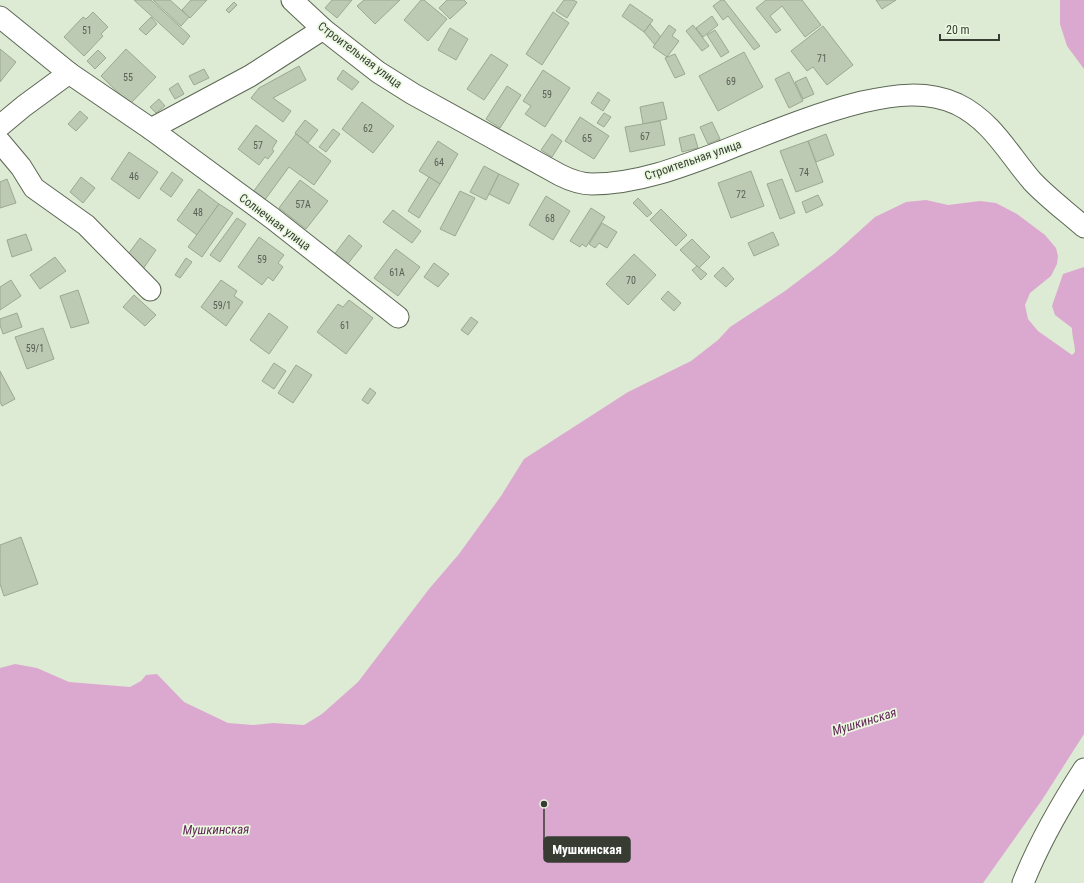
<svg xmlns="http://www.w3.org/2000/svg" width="1084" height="883" viewBox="0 0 1084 883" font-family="'Roboto Condensed',sans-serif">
<rect width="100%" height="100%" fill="#deebd4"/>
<!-- water -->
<g fill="#dba9cf">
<path d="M1060,0H1084V69L1067,46L1060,24Z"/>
<path d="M926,200L948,205L980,201L996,203L1017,214L1045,235L1056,248L1058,256L1057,264L1051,276L1030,293L1025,305L1028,319L1038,331L1072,355L1075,352C1075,344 1072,337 1072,328L1055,315L1052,306L1063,274L1084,267V734L1042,800L983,883H0V668L15,664L37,668L69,682L130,687L141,681L146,675L157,674L184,702L228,723L253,725L273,723L304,725L322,714L358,682L429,589L459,554L501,496L524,459L628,392L691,361L718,340L730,327L785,291L834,254L875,217L906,202Z"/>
</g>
<!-- building -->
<g fill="#bcc9b3" stroke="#9ba892">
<path d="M134,0H151L190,36L183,45Z"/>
<path d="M153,0H170L189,17L181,26Z"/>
<path d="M191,0H207L190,18L182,10Z"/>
<path d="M332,0H352L337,18L325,8Z"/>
<path d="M364,0H400L375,24L357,6Z"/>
<path d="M421,0H424L447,19L428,41L404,20Z"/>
<path d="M447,0H464L467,3L450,19L439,8Z"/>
<path d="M564,0H573L577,2L567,18L556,11Z"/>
<path d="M721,0H724L760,46L754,50L728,16L723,20L713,6Z"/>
<path d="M766,0H802L821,25L805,37L782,6L770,16L781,30L776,33L756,8Z"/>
<path d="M876,0H896L882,9Z"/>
<path d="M234,2L237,5L229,13L226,10Z"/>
<path d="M630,4L653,20L644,32L622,16Z"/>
<path d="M93,12L108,27L101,34L103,36L84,56L64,37L83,17L86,19Z"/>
<path d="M553,12L569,23L542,65L526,54Z"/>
<path d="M712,16L718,25L703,37L696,28Z"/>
<path d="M151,17L157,24L146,35L139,29Z"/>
<path d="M650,24L661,37L655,45L644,32Z"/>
<path d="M669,25L676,30L672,36L679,41L667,57L653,47Z"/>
<path d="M693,25L709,46L702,51L686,31Z"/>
<path d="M823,26L853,65L827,85L813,67L807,71L791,51Z"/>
<path d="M450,28L468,39L456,60L438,50Z"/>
<path d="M715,30L729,52L721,57L707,35Z"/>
<path d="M0,49L16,62L0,82Z"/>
<path d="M126,49L156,77L130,104L101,76Z"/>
<path d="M98,50L106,58L95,69L87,61Z"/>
<path d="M744,52L763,87L718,111L699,76Z"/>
<path d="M491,54L508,65L484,100L467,89Z"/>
<path d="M675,54L685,74L675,78L665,58Z"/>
<path d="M299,66L306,80L273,98L291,111L283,122L251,98L259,88Z"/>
<path d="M204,69L209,78L194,85L189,76Z"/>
<path d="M343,70L359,82L352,90L337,79Z"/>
<path d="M543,70L570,88L545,127L525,114L531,106L523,101Z"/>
<path d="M789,72L803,101L789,108L775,79Z"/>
<path d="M806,77L814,94L803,99L795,82Z"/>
<path d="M178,83L184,94L175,99L169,89Z"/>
<path d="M507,86L521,95L500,128L486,119Z"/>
<path d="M598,92L610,100L603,111L591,103Z"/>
<path d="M159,99L165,106L156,113L150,107Z"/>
<path d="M362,102L394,126L373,153L342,129Z"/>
<path d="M663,102L667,119L643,124L640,107Z"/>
<path d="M80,111L88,118L76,131L68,124Z"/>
<path d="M604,113L611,117L604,127L597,123Z"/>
<path d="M580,117L609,136L594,159L565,141Z"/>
<path d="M305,120L318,130L308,143L295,133Z"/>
<path d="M660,121L665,145L630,152L625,127Z"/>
<path d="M712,122L720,139L708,144L700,127Z"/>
<path d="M256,125L277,141L272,149L274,151L268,159L265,157L259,165L238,149Z"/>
<path d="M333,129L340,134L326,152L319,147Z"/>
<path d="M296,134L331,161L314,185L289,167L264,201L253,192Z"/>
<path d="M552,134L562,141L552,157L541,150Z"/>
<path d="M694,134L698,148L682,152L679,138Z"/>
<path d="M826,134L834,155L816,162L808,141Z"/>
<path d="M438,141L458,154L440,184L419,171Z"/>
<path d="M808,141L823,182L796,192L780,151Z"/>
<path d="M129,152L158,172L139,199L111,179Z"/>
<path d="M484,166L499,174L486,200L470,192Z"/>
<path d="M751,171L764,206L731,218L718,183Z"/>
<path d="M172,172L183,180L171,197L160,189Z"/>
<path d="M499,174L519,184L509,204L489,194Z"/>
<path d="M81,177L95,188L83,203L70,192Z"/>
<path d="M429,177L440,184L419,218L408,211Z"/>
<path d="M7,179L16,203L0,208V182Z"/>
<path d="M782,179L795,213L780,219L767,184Z"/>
<path d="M300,180L328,201L306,229L279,208Z"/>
<path d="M199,189L219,204L197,235L177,220Z"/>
<path d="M460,191L475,198L455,236L440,229Z"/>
<path d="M818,195L823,205L806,213L802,202Z"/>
<path d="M546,196L570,211L553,240L529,225Z"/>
<path d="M638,198L652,213L647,217L633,203Z"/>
<path d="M219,204L233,213L202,257L188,247Z"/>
<path d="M591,208L605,217L586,247L582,244L580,247L570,241Z"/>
<path d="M661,209L687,235L676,246L650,220Z"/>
<path d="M393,210L421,231L412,243L383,222Z"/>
<path d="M237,218L246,224L220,262L210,255Z"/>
<path d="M602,223L617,232L607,248L599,243L595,248L589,244Z"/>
<path d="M773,232L779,245L754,256L748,243Z"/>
<path d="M26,234L32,250L12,257L7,240Z"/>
<path d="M349,235L362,246L346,266L333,256Z"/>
<path d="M259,237L284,255L278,263L283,267L273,281L268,277L262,285L238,267Z"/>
<path d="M140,238L156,250L143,269L126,257Z"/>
<path d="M692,239L710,257L699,268L680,250Z"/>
<path d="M396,249L420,267L398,296L374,278Z"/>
<path d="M634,254L656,275L628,305L606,284Z"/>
<path d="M55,257L66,271L40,289L30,275Z"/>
<path d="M186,258L192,262L180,278L175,275Z"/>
<path d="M434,263L449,274L438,287L424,277Z"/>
<path d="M697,266L707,274L701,280L692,270Z"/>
<path d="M723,267L734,279L726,287L714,276Z"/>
<path d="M11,280L21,296L0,310V287Z"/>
<path d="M221,280L237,291L234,296L243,302L226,326L201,307Z"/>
<path d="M78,290L89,323L71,328L60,296Z"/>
<path d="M668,291L681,303L674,311L661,299Z"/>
<path d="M134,295L156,315L145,326L123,307Z"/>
<path d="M349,300L373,318L346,354L317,332L338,304L343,307Z"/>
<path d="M17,313L22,327L3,334L0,325V319Z"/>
<path d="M269,313L288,327L269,354L250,340Z"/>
<path d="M471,317L478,322L468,335L461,330Z"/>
<path d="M43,328L54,359L27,369L15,337Z"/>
<path d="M274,363L286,371L274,389L262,381Z"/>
<path d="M296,365L312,375L293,403L278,393Z"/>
<path d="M0,371L15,399L2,406L0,402Z"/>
<path d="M370,388L376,393L368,404L362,400Z"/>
<path d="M21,537L38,584L4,596L0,584V545Z"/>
</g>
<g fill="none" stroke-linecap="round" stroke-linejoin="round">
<!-- minor casing -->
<g stroke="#5c6854" stroke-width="23">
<g id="minor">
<path d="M292,0L323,29L378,72L413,94L560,175C570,180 580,184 592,184C637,184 681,167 723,151C769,133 814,114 862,102C894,95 926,90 957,104C992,121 1008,153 1032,181C1048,198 1067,212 1084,227"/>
<path d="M0,17L69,73"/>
<path d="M0,126L24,106L69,73L151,129L250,76L323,29"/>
<path d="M151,129L272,218L398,317"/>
<path d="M0,142L21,167L34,188L86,225L150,290"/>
<path d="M1023,883C1039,843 1060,806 1084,769"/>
</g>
</g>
<!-- minor -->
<use href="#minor" stroke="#fff" stroke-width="21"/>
</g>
<g text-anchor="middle" stroke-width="3.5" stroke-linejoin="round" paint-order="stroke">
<!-- number labels -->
<g font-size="10" fill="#596054">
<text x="87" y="34">51</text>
<text x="822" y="62">71</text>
<text x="128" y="81">55</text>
<text x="731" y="85">69</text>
<text x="547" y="98">59</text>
<text x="368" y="132">62</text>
<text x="645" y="140">67</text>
<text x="587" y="142">65</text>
<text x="258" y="149">57</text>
<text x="439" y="166">64</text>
<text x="804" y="176">74</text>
<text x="134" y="180">46</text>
<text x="741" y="198">72</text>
<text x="303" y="208">57А</text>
<text x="198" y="216">48</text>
<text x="550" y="222">68</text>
<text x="262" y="263">59</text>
<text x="397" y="276">61А</text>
<text x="631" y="284">70</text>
<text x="222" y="309">59/1</text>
<text x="345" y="329">61</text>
<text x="35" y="352">59/1</text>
</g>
<!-- street labels -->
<g font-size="12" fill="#383d34" stroke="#ebf9e1">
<text transform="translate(360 55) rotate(37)" y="4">Строительная улица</text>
<text transform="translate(693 160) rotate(-19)" y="4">Строительная улица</text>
<text transform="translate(275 222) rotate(37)" y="4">Солнечная улица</text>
</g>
<!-- water labels -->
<g font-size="13" font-style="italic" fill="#622657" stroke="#ebf9e1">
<text transform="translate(864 721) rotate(-17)" y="5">Мушкинская</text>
<text transform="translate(216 829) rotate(-1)" y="5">Мушкинская</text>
</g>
</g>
<!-- callouts -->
<path fill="none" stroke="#383d34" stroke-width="1.5" d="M544 804L544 850"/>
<circle fill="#383d34" stroke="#ebf9e1" stroke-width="1.5" cx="544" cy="804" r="4"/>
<rect fill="#383d34" stroke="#383d34" stroke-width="1.5" x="544" y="837" width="86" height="25" rx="4"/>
<g font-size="13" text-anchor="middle" font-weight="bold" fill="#fff">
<text x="587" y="854">Мушкинская</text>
</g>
<!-- scale -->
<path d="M940 34v6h59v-6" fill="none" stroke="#383d34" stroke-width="2"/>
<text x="946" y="34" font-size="12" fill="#383d34" stroke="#ebf9e1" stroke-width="3" paint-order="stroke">20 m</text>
</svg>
